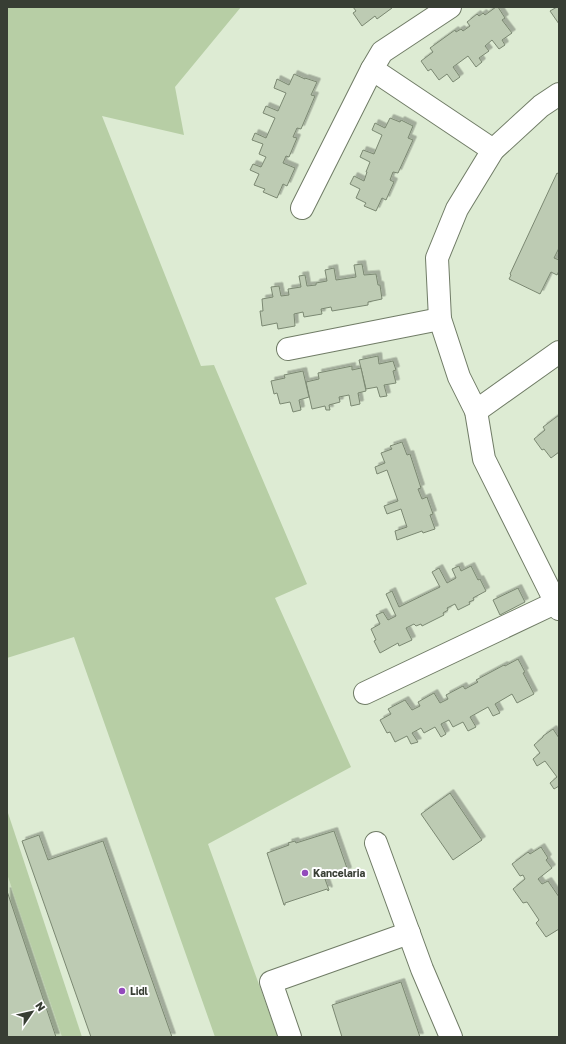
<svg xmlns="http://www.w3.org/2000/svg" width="566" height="1044" viewBox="0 0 566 1044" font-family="'Golos Text',sans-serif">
<defs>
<filter id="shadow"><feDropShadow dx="3.5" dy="-3.5" stdDeviation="0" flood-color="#0004"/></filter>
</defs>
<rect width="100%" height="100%" fill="#ddebd3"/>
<!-- built -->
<path fill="#cee0c1" d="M7,874L62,1037H7Z"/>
<!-- green -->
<g fill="#b7cea5">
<path d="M7,7H241L175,87L184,135L102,116L201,366L214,365L307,584L275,598L351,767L208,844L278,1037H215L74,637L7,658Z"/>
<path d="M7,810L9,816L82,1037H62L7,874Z"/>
</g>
<!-- building -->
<g fill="#bdcbb3" stroke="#7b8872" filter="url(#shadow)">
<path d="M353,7H391L392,8L377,19L375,16L362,26L353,13L356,11Z"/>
<path d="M496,7H498L505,18L502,20L512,33L502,40L505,45L499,49L492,40L485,46L489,51L479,58L482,62L476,67L468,56L453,67L460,77L453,82L447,74L439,80L431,69L428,71L421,61L433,52L430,48L455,30L456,32L461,29L463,31L470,26L467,22L477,14L479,16L483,13L485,15Z"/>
<path d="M557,7H559V24L550,11Z"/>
<path d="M294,74L305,79V78L317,82L311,95L315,96L301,129L297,128L293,137L297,138L289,157L286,156L283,163L295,168L287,186L283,184L277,198L263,192L265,189L254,185L259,174L250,170L253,164L261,167L266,157L259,154L263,144L252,140L255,133L266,138L275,118L263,113L266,106L278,111L286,93L274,88L277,79L289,85Z"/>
<path d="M390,118L400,122L401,120L413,126L408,138L413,140L398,173L393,172L390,180L394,182L386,200L382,198L376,211L364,206L366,203L356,198L360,189L350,184L354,176L364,181L367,172H366L370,162L360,157L363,150L374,154L382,135L372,130L375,123L385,128Z"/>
<path d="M557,173L559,174V248L554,258L559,260V271L557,275L551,272L540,294L509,279L511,275L510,274Z"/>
<path d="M362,264L364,275L376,274L378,285H380L382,299L368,302V305L332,311L331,307L321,309L322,314L304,317L303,312L294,314L295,326L278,329L277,323L262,326L260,311H263L262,299L273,297L271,287L279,286L281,296L289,295L288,289L301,287L299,276L305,275L307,286L316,285V283L327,281L325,270L334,268L336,280L356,277L354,265Z"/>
<path d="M378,356L379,364L393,361L396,370L393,371L396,383L384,385L387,396L380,397L377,387L366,389L359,360Z"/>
<path d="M352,366V370L361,368L366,391L358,393L360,404L351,406L349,395L339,397L340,402L329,405L330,410H326L325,406L312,409L306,382L319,379L318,373Z"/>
<path d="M303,371L309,397L299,400L301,410L293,412L290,402L280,404L277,393L274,394L271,381L285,378L284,375Z"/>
<path d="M559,415V452L551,458L544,449L542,450L534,439L545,430L543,427Z"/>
<path d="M402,442L407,455L410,454L421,488L418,489L422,499L427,497L433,514L430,515L435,529L423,533L422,531L397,540L395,531L407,527L401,509L387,514L384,506L398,501L387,470L377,474L375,467L385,463L381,453L392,449L390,446Z"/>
<path d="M459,566L461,571L471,566L478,580L480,579L486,591L473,598L474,600L469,602L470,604L458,610L455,604L447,608L448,610L443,613L444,615L422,626L421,624L416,626L414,624L406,628L412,640L399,646L398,643L380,653L374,641L376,640L371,629L380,624L376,615L383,612L388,620L396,616L386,594L392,591L399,607L440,587L432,572L439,568L447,583L456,578L452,569Z"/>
<path d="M518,588L525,602L500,615L493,600Z"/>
<path d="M518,659L525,672L523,673L534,694L517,703L512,694L495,704L500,713L493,716L488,707L470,717L476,727L468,731L463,722L453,727L449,720L441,724L446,734L441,737L435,727L424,733L421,728L412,733L418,742L411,744L407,736L395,742L390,732L387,733L380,720L391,714L388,709L405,700L412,710L420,706L418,702L434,693L440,703L448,699L446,695L463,686L465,689L478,682L476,680L504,665L505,666Z"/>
<path d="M553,729L559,738V786L554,789L550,783L557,777L545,761L537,766L533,759L540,753L534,745L543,737V736Z"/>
<path d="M450,793L482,840L453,860L421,814Z"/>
<path d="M334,831L348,871L325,879L329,890L328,891L327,889L285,903V905H284L267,853L289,845L288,843L295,841L296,843Z"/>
<path d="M39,835L48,860L103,841L172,1037H91L22,841Z"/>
<path d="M541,847L548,858L546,860L552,868L538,879L542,884L548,881L559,897V929L546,937L536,923L539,920L527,902L523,903L513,889L525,879L523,875L520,876L512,864L528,852L530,854Z"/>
<path d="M7,891L56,1037H7Z"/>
<path d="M401,982L420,1037H342L332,1005Z"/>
</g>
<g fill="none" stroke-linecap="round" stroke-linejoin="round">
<!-- minor casing -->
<g stroke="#707c66" stroke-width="24">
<g id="minor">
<path d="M372,69L493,150"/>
<path d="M559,94L541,106L493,150L457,209L437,258L440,319L459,377L476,411L484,459L559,609"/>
<path d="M302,208L372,69L382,52L450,7"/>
<path d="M288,349L440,319"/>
<path d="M476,411L559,352"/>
<path d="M365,693L559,601"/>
<path d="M376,843L422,969L451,1037"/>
<path d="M290,1037L271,982L409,933"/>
</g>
</g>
<!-- minor -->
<use href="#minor" stroke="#fff" stroke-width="22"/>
</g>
<!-- markers -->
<g fill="#934abc" stroke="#fff" stroke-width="1.5">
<circle cx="305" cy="873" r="4"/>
<circle cx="122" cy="991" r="4"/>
</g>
<g text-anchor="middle" stroke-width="4" stroke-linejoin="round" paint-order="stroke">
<!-- poi labels -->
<g font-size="10" font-weight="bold" fill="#383e34" stroke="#fff" text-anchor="start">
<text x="313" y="877">Kancelaria</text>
<text x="130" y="995">Lidl</text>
</g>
</g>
<!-- border -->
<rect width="566" height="1044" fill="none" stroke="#383e34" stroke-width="16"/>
<!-- north arrow -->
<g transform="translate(32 1012) rotate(56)" stroke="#ffffff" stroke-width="3" paint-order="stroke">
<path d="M0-3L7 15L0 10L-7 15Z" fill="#383e34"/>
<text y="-6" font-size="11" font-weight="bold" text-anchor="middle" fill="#383e34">N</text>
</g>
</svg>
